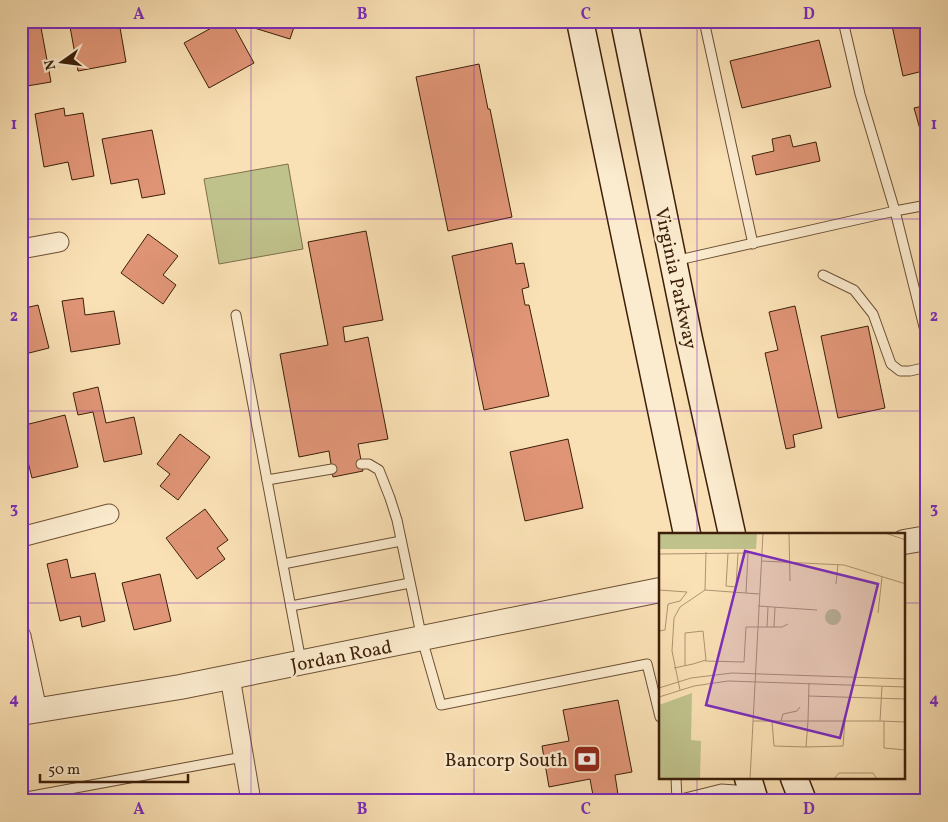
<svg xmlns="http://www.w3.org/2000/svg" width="948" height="822" viewBox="0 0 948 822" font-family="Vollkorn,serif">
<rect width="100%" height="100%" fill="#fae1b5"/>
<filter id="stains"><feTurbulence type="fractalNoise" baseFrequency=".004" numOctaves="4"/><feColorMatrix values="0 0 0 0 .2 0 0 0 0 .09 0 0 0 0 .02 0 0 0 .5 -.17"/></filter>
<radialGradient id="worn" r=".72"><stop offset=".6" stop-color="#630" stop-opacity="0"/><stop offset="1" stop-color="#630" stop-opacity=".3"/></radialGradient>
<!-- green -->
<path fill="#c0c28c" stroke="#7e704a" d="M288,164L303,249L219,264L204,179Z"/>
<!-- building -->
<g fill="#e09576" stroke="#3c1f09">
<path d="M69,21H93L94,27L119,22L126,62L78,71Z"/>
<path d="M224,21H231L254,63L209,88L184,43Z"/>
<path d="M253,21H296L290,39L251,27Z"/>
<path d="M393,21H424L395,28Z"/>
<path d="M891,21H927V70L903,76Z"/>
<path d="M40,22L51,82L21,87V25Z"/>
<path d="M819,40L831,87L742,108L730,61Z"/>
<path d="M479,64L488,109H490L512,217L448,231L416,77Z"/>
<path d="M927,105V154L914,108Z"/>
<path d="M64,108L65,116L83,113L94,176L72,180L68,162L44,167L35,114Z"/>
<path d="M152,130L165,194L142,198L138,179L111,184L102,139Z"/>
<path d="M790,135L793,147L816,142L820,161L756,175L752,156L774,151L772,139Z"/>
<path d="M366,231L383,320L343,327L345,342L368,337L388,439L358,444L363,471L333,477L329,451L299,457L280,354L328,345L308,242Z"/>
<path d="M148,234L178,256L163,275L176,285L163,304L121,273Z"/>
<path d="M512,243L516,264L524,263L529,287L522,289L525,305H529L549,396L484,410L452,256Z"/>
<path d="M83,298L85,315L114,311L120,344L71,352L62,301Z"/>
<path d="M38,305L49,348L21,355V309Z"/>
<path d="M795,306L822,428L793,435L795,447L786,449L765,353L778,350L769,312Z"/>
<path d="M868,326L885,408L838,418L821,336Z"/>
<path d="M98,387L106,423L134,417L142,454L104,462L93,412L78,415L73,393Z"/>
<path d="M65,415L78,467L32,478L21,434V426Z"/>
<path d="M180,434L210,457L178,500L160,486L170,474L157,464Z"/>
<path d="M568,439L583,508L525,521L510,452Z"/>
<path d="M205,509L228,540L217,548L225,559L197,579L166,538Z"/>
<path d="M67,559L71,578L95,573L105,621L82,627L80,616L60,621L47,564Z"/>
<path d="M160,574L171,621L134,630L122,583Z"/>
<path d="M618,700L632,772L615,775L619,801H594L590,779L549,787L542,746L569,741L563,710Z"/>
</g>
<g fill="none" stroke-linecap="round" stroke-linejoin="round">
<!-- service casing -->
<g stroke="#6c5034" stroke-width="11">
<g id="service">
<path d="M704,21L753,244"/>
<path d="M927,205L895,211L927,339"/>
<path d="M674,261L895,211L860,94L843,21"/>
<path d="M823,275L854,290L873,314L891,364L900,371H910L927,367"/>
<path d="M236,315L301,661"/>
<path d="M361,464H369L379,470L390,498L397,520L422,639L441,705L647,664L660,717"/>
<path d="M267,480L332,469"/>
<path d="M283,564L401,541"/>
<path d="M291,606L410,583"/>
<path d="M676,778L677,801"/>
<path d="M21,798L243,757"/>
<path d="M677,800L721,789L750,791"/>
</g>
</g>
<!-- minor casing -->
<g stroke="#6c5034" stroke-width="21">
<g id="minor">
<path d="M21,249L59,242"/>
<path d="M21,537L109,514"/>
<path d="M21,636L37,710"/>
<path d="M230,677L251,801"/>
</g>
</g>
<!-- tertiary casing -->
<g stroke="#6c5034" stroke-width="26">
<g id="tertiary">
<path d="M904,542L927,538"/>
<path d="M21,713L180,687L660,590"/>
</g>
</g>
<!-- secondary casing -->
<g stroke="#3c1f09" stroke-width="29">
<g id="secondary">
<path d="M580,21L687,534"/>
<path d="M624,21L689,339L732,534"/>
<path d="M748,778L755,801"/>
<path d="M794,778L803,801"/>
</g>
</g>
<!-- service -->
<use href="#service" stroke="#fceccf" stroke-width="9"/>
<!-- minor -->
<use href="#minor" stroke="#fceccf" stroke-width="19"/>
<!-- tertiary -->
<use href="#tertiary" stroke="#fceccf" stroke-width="24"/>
<!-- secondary -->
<use href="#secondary" stroke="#fceccf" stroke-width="26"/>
</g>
<!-- grid -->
<path fill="none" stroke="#7b2cbf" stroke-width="1" stroke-opacity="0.55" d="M251,21V801M474,21V801M697,21V534M21,219H927M21,411H927M21,603H660M904,603H927M697,778V801"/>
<!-- icons -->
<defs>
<g id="bank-square" transform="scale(1.4375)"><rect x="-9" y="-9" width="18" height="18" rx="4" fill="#8f2418" stroke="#fceccf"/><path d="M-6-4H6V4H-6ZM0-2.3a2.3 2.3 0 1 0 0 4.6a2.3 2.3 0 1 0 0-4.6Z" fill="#fff"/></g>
</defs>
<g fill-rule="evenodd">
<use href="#bank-square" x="587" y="759"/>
</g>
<g text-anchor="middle" stroke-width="4.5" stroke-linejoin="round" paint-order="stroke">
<!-- street labels -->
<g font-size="19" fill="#3c1f09" stroke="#fceccf">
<text transform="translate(677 278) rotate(78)" y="7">Virginia Parkway</text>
<text transform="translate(341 655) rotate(-11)" y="7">Jordan Road</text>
</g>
<!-- poi labels -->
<g font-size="19" fill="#3c1f09" stroke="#fceccf" text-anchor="end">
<text x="568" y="766">Bancorp South</text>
</g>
</g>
<!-- overview -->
<g transform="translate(659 533)">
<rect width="246" height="246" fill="#fae1b5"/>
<path d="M0,0H98L97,16H0ZM166 84a8 8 0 1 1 16 0a8 8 0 1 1-16 0ZM33,160L32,207L42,208L41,246H0V172Z" fill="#c0c28c"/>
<path fill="none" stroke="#ae9370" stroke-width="1" d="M130,0L131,48M226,0L247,7M69,20L67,53L77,54L79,20M0,21L89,20L87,60M102,28L185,32L247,51M177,51L179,31M0,57L28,59M46,57L47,19M99,73L158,77M219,80L223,44M108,94L109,74M115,94L116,74M0,98L6,97L9,71L21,68L28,59M46,128L85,129L87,94H123L129,91M15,135L34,131L47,127L44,98L26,100V133M150,150L149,188H221M223,153L221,188L247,189M0,155L32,145L73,140L247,146M21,157L13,118L15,85L21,74L46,57L100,61M149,163L247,166M0,164L35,153L69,148L247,154M94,188H149L147,214L115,213L113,188M122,188L124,181L138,178L141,174M225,188V215L247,217M147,214L184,213L186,187M91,246L104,0M175,246L180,240H214L218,246"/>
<path fill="#7b2cbf" fill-opacity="0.15" stroke="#7b2cbf" stroke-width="2.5" d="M86,18L219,51L181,205L47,172Z"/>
<rect width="246" height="246" fill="none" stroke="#3c1f09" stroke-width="2.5"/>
</g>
<!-- margin -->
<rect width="948" height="822" fill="none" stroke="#fae1b5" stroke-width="55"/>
<!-- north arrow -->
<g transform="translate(62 62) rotate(256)" stroke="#fceccf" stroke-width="4" paint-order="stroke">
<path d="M0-4L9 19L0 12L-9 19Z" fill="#3c1f09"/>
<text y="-8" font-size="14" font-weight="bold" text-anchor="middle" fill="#3c1f09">N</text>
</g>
<!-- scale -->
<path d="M40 774v8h148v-8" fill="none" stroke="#3c1f09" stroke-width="2.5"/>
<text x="48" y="774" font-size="15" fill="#3c1f09" stroke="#fceccf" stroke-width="4" paint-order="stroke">50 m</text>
<rect x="28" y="28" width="892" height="766" fill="none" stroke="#7b2cbf" stroke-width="2"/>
<g font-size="16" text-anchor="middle" font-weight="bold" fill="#7b2cbf">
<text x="139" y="19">A</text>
<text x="362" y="19">B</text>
<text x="586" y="19">C</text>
<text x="809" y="19">D</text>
<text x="14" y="129">1</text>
<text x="934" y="129">1</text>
<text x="14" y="321">2</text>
<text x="934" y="321">2</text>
<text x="14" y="513">3</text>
<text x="934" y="513">3</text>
<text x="14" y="704">4</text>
<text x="934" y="704">4</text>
<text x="139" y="814">A</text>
<text x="362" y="814">B</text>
<text x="586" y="814">C</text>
<text x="809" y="814">D</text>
</g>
<rect width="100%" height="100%" filter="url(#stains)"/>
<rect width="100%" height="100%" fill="url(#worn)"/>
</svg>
